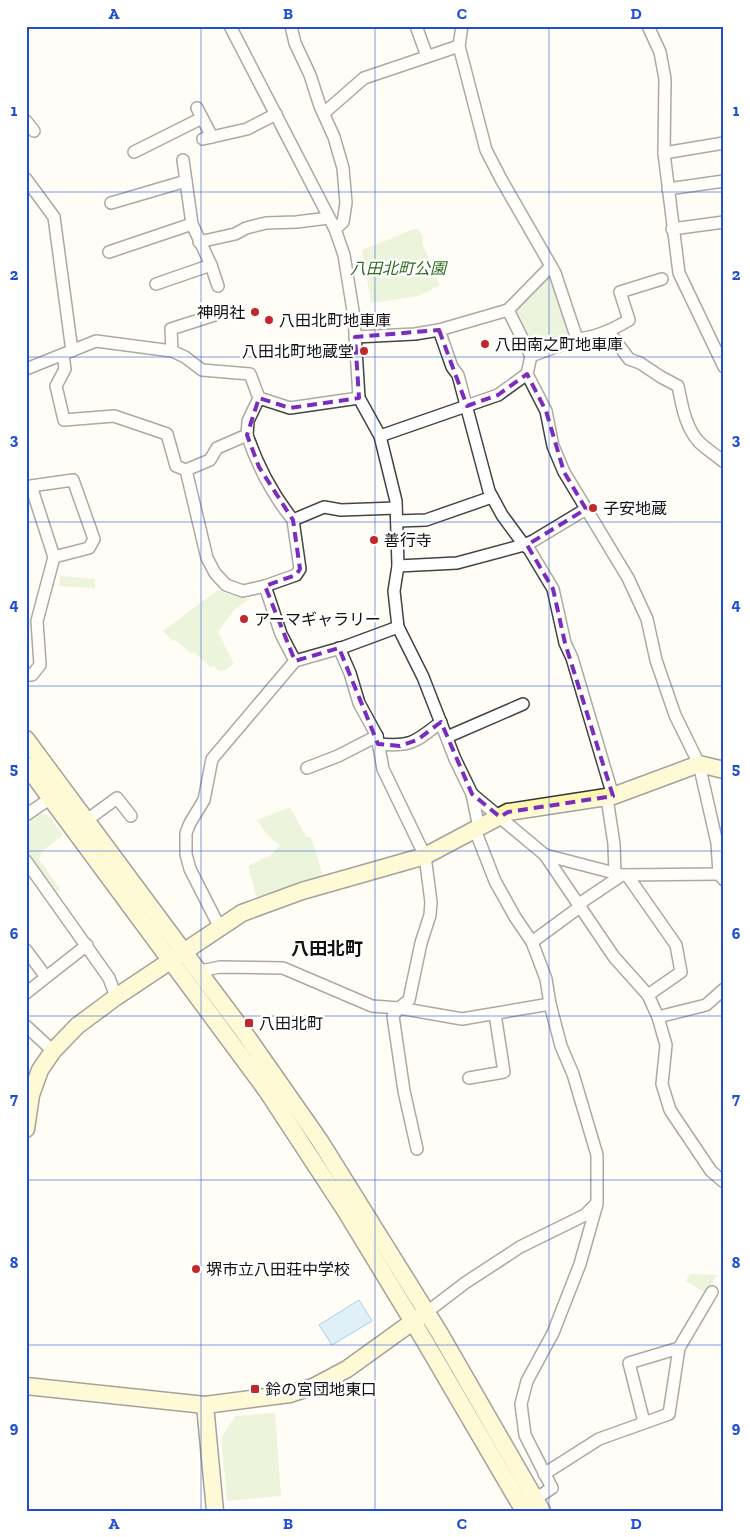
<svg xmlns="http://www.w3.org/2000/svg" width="750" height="1537" viewBox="0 0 750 1537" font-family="'Zilla Slab','Noto Sans JP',serif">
<rect width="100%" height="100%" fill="#fffdf5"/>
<!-- green -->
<g fill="#d5ebbd">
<path d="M417,228L423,237L422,243L440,285L419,296L371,303L362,250Z"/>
<path d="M544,278L552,280L569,332L566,338L536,351L531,349L514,314L516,308Z"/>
<path d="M60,576L95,579V588L59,586Z"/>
<path d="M218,590L231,595L250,599L234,610L218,632L234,664L221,672L213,666L210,667L194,652L191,654L176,640L172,641L163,631Z"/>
<path d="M290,807L306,837H311L323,876L257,898L248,866L271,855L280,845L269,837L257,820Z"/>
<path d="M39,814L48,815L63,835L42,851L39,859L60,889L54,894L26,855V823Z"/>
<path d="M690,1274L717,1275L706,1293L686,1281Z"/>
<path d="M275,1413L281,1496L227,1501L221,1438L235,1416Z"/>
</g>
<!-- water -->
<path fill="#b9e0f7" stroke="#3f96cf" d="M359,1300L372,1321L332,1345L319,1325Z"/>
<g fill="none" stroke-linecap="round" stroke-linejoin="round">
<!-- street casing -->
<g stroke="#444" stroke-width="14">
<g id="street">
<path d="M230,26L335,229L344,255L354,317L359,398L380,436L396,501L398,566L394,591L398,627L423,677L455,759L472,794L479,828"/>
<path d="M291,26L295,43L310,75L320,106L334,137L343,168L346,203L343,222L335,229"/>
<path d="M416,26L427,56"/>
<path d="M648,26L660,52L665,79L664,153L679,273L724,367"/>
<path d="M197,108L212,137"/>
<path d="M324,113L364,78L459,46"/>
<path d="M26,121L34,131"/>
<path d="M203,139L247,129L276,114"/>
<path d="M134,152L202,118"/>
<path d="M664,153L724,143"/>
<path d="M183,160L192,224L211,265L218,286"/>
<path d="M26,179L54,217L72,351"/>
<path d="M668,189L724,181"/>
<path d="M111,203L186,181"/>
<path d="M672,229L724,222"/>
<path d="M199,242L235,234L246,228L266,223L296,222L329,218"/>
<path d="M109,252L192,224"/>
<path d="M156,284L211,265"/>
<path d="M439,330L452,367L458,375L489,491L502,515L524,545L529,549L553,589L565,643L572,658L613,796"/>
<path d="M609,332L629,359L640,363L661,377L678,386C682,405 685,427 699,442C706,449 716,455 724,462"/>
<path d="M355,337L415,334L439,330L508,310"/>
<path d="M577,339C597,337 612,330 629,320L620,292L662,279"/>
<path d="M172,351L171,329L227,311"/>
<path d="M531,356L577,339L555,273L551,266"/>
<path d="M26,369L96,341L172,351L185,357L202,370L250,374L259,398L248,421L247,435L217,448L210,460L186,470L176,466L167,434L114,416L64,420L56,386L65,369L63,355"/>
<path d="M527,374L546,411L553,446L564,472L628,578L647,619L656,660L675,715L699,764L717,843L719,874L724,880"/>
<path d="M259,398L290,408L359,398"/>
<path d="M247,435C258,467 272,494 293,520L324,507L341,510L396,508"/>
<path d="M380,436L498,395L527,374L531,356L508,310L551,266L501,179L486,150L459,46L462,26"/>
<path d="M186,470L207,558L215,573L226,585L243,591L265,586L296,575L300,569L293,520"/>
<path d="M397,521L426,520L492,497"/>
<path d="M398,566L457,563L524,545L533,541L586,509"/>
<path d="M339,648L350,673L359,703L377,736L383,769L425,856L431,902L430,915L421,943L409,1000L399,1008L393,1016L404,1091L417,1149"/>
<path d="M295,661L344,647L398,627"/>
<path d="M26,675H32L40,665L37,621L54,557L31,486L73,480L94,539L89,548L54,557"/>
<path d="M447,737L523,704"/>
<path d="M378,744C412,747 415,742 441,722"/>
<path d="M307,768L338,756L377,736"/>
<path d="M472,794L545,855L614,957L648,995L658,1017L666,1045L662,1084L670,1110L711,1171L724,1182"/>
<path d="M607,798L614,844L615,874"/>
<path d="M26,815L51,798"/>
<path d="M87,820L117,798L131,816"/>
<path d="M475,830L495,881L515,917L532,942L546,979L550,1004L561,1046L573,1074L597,1155V1204L580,1264L553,1333L527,1381L521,1404L525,1435L552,1488L535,1499"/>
<path d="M545,855L622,875"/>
<path d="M26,861L109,978L116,997"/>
<path d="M627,875L676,945L681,972L648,995"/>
<path d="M579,904L622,875L719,874"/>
<path d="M220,928L190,869L186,854V833L190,823L204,800L212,759L295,661L281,634L265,586"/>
<path d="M532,942L581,906"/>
<path d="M26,950L46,977"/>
<path d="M200,971L220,967L283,968L372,1006L399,1008L462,1019L550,1004"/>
<path d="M26,993L87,945"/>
<path d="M658,1017L706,1005L724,989"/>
<path d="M26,1026L53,1051"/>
<path d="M469,1078L504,1072L495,1014"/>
<path d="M427,1312L465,1283L520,1247L585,1215L595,1205"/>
<path d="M644,1422L629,1363L679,1348"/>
<path d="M544,1474L599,1439L669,1414L679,1348L712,1292"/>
</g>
</g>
<!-- secondary casing -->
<g stroke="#333" stroke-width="19">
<g id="secondary">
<path d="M26,739L175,940L241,1028L320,1141L439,1332L542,1511"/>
<path d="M26,765L267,1091L345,1210L424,1340L524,1511"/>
<path d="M26,1129L31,1095L40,1070L53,1051L77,1026L116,997L242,913L302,891L425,856L508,812L613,796L699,764L724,770"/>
<path d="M26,1386L205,1405L290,1394L315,1386L347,1369L422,1315"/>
<path d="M205,1405L215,1511"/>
</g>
</g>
<!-- street -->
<use href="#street" stroke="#fff" stroke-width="11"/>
<!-- secondary -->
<use href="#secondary" stroke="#fff6b0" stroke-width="16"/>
</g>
<!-- marked area -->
<path d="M0 0H750V1537H0ZM439,330L467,406L498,395L527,374L546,411L564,472L586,509L527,545L553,589L565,643L613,796L508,812L500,817L472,794L441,722L417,740L400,746L378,744L339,648L295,661L265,586L296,575L300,569L293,520L259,467L247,435L259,398L290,408L359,398L355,337Z" fill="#fffdf5" fill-opacity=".55" fill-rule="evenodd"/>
<path fill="none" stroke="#7b2cbf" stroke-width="4" stroke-dasharray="10 6" stroke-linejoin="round" d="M439,330L467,406L498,395L527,374L546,411L564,472L586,509L527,545L553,589L565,643L613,796L508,812L500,817L472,794L441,722L417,740L400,746L378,744L339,648L295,661L265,586L296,575L300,569L293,520L259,467L247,435L259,398L290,408L359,398L355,337Z"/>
<!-- grid -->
<path fill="none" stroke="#1d4ed8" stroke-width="1" stroke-opacity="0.55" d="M201,26V1511M375,26V1511M549,26V1511M26,192H724M26,357H724M26,522H724M26,686H724M26,851H724M26,1016H724M26,1180H724M26,1345H724"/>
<!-- markers -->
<g fill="#c4262e" stroke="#fff" stroke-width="2">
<circle cx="255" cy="312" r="5"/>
<circle cx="269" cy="320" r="5"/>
<circle cx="485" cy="344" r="5"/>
<circle cx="364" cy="351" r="5"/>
<circle cx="593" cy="508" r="5"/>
<circle cx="374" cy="540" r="5"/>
<circle cx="244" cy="619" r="5"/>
<rect x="244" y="1018" width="10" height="10" rx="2.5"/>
<circle cx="196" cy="1269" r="5"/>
<rect x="250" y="1384" width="10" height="10" rx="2.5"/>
</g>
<g text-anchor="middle" stroke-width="5" stroke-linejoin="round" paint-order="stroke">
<!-- park labels -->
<g font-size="16" font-style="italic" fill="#2f6b1f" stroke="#fff">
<text x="398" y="274">八田北町公園</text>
</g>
<!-- poi labels -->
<g font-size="16" fill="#111" stroke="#fff" text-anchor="start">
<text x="245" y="318" text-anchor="end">神明社</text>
<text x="279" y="326">八田北町地車庫</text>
<text x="495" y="350">八田南之町地車庫</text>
<text x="354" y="357" text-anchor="end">八田北町地蔵堂</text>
<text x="603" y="514">子安地蔵</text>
<text x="384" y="546">善行寺</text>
<text x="254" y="625">アーマギャラリー</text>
<text x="259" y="1029">八田北町</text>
<text x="206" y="1275">堺市立八田荘中学校</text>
<text x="265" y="1395">鈴の宮団地東口</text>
</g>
<!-- neighbourhood labels -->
<g font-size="18" font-weight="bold" fill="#111" stroke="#fff">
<text x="327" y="955">八田北町</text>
</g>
</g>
<!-- border -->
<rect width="750" height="1537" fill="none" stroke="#ffffff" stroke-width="55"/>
<rect x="28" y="28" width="694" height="1482" fill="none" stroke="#1d4ed8" stroke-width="2"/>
<g font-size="16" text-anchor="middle" font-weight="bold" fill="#1d4ed8">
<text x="114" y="19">A</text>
<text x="288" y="19">B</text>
<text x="462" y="19">C</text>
<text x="636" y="19">D</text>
<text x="14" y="116">1</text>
<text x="736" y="116">1</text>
<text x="14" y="280">2</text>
<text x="736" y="280">2</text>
<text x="14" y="445">3</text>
<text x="736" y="445">3</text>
<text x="14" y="610">4</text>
<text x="736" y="610">4</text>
<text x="14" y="774">5</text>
<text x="736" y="774">5</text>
<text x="14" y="939">6</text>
<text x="736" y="939">6</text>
<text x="14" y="1104">7</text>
<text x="736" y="1104">7</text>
<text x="14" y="1268">8</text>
<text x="736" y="1268">8</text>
<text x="14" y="1433">9</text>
<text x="736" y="1433">9</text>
<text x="114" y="1529">A</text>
<text x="288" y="1529">B</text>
<text x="462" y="1529">C</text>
<text x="636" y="1529">D</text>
</g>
</svg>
